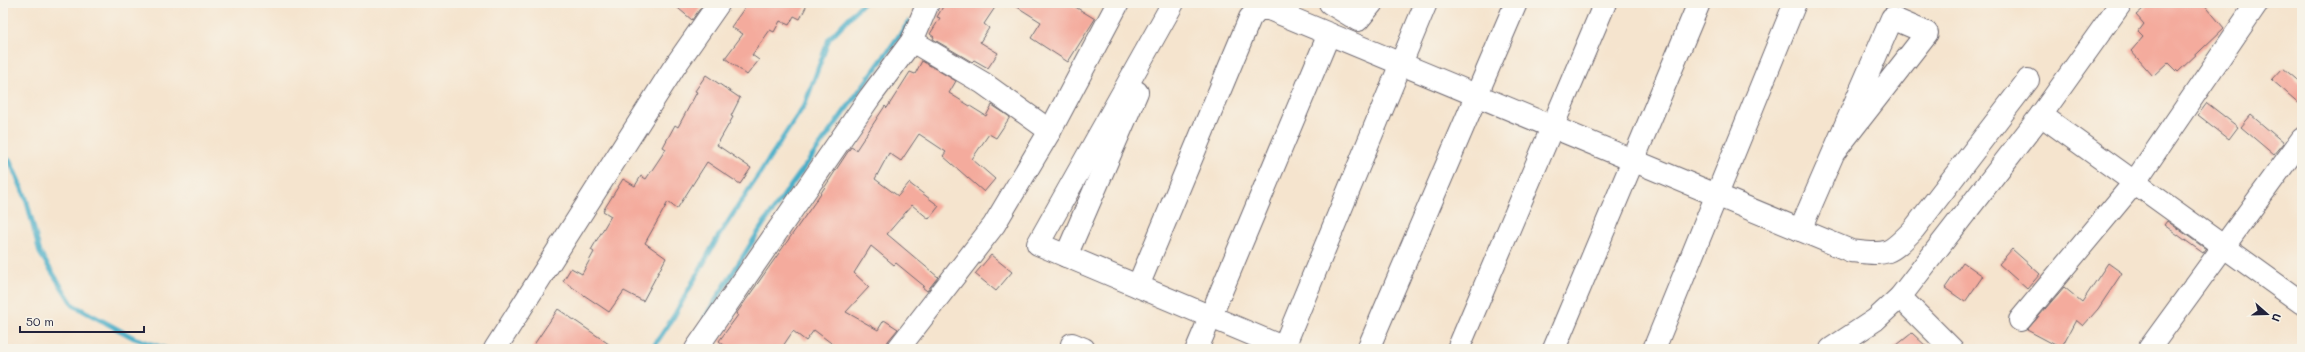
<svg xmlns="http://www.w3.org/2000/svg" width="2305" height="352" viewBox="0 0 2305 352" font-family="Mali,sans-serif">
<rect width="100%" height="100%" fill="#f7f3e8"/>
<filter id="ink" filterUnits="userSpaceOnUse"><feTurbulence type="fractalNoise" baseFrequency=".025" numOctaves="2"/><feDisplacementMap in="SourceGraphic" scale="8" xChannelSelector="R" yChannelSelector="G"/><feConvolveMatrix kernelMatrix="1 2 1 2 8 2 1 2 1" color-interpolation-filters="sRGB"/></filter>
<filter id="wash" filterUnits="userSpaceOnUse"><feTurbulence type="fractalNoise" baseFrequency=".012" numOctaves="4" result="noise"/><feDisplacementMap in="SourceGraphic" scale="16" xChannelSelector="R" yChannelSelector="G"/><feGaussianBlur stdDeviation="0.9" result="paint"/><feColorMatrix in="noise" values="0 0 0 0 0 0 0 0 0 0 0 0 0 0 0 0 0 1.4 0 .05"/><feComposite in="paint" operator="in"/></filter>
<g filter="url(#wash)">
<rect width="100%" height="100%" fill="#f5e4ce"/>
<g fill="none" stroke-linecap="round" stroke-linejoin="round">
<!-- stream -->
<g stroke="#49aec8" stroke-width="5">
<path d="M3,157L10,161L26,198L40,253L73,305L134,338L167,349"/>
<path d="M705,317L764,223L909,22"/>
<path d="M652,349L674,316L718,237L805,104L829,39L863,3"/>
</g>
</g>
<g id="blocks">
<!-- building -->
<g fill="#f4ab9d">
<path d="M672,3H704L692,20Z"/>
<path d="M748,3H808L800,19L794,16L789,25L780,21L774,32L770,30L752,55L759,60L747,75L725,58L743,34L731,27Z"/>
<path d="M945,3H998L984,24L989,28L980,42L998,53L988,68L974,60L972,62L933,39L934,37L930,34L940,18L937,17Z"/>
<path d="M1011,3H1069L1095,19L1068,62L1031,38L1041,22Z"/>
<path d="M2150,3H2203L2224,28L2178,72L2168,62L2153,76L2131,51L2143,37L2138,32L2144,24L2136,15Z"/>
<path d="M922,61L956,81L949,93L986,116L992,105L1010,117L996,138L989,134L972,159L995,179L984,192L943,156L946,152L919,134L901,161L889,153L875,179L898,196L909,183L939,206L929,219L912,205L887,234L938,277L927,291L922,287L924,286L896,263L894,265L871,246L854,273L869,287L846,312L878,330L884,320L898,329L888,341L886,349H839L814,330L806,341L793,331L781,349H729L719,341L738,315L736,314L815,202L851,147L856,150L885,106L887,108L910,72L915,74Z"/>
<path d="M2283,68L2302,84V106L2272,80Z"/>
<path d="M706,75L740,98L731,116L733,117L717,145L751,168L740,184L707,162L677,209L668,202L645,243L666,258L643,301L624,291L609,312L563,281L571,268L582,274L594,252L591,250L611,216L603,211L623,179L635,186L641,176L646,179L666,149L663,147L675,125L678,127L697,92L695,91Z"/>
<path d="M2207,103L2238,127L2229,139L2198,115Z"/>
<path d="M2251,115L2284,143L2274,155L2241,127Z"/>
<path d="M2167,221L2206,249L2203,253L2164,225Z"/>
<path d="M2012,249L2040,274L2027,289L1999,264Z"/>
<path d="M991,255L1012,272L996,291L975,274Z"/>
<path d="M1963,262L1983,276L1965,302L1945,288Z"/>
<path d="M2108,263L2122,273L2098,309L2083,326L2076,320L2061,348L2027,330L2064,287L2082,302Z"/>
<path d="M558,309L590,331L616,349H531Z"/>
<path d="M1912,333L1929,349H1892Z"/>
</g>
</g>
</g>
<g filter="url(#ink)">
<use href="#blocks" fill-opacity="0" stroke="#6c666e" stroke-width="1"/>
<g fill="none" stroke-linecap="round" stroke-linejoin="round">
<!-- minor casing -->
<g stroke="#6c666e" stroke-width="24">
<g id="minor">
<path d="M1173,3L1038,244L1287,349"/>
<path d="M1330,3L1358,20L1372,3"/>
<path d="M912,41L983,83L1050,131"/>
<path d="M2041,115L2302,303"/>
<path d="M1800,230L1892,18L1927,33L1835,151"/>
<path d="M1066,256L1137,92"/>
<path d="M1138,286L1250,18L1258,9H1269L1851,251C1888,255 1888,256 1914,229L2028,80"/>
<path d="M1900,297L1952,349"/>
<path d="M2020,320L2134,183L2257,3"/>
<path d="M1072,344L1084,349"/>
<path d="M495,349L673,69L719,3"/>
<path d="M696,349L870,97L912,41L928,3"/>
<path d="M898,349L994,225L1050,131L1118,3"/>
<path d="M1197,349L1329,34"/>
<path d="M1283,349L1426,3"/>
<path d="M1368,349L1516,3"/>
<path d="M1458,349L1605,3"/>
<path d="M1554,349L1699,3"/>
<path d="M1654,349L1795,3"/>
<path d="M1831,349L1875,320L1900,297L2041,115L2121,3"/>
<path d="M2149,349L2302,139"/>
</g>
</g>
<!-- minor -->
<use href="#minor" stroke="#fff" stroke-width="22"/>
</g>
</g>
<!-- margin -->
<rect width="2305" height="352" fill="none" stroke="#f7f3e8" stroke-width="16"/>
<!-- north arrow -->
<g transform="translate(2267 314) rotate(110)" stroke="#f7f3e8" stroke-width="3" paint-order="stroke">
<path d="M0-3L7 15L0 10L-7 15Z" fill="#22223b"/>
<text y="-6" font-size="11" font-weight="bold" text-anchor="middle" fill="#22223b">U</text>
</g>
<!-- scale -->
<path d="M20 326v6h124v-6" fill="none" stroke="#22223b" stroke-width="2"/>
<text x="26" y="326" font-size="12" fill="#22223b" stroke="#f7f3e8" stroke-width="3" paint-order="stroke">50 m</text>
</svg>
